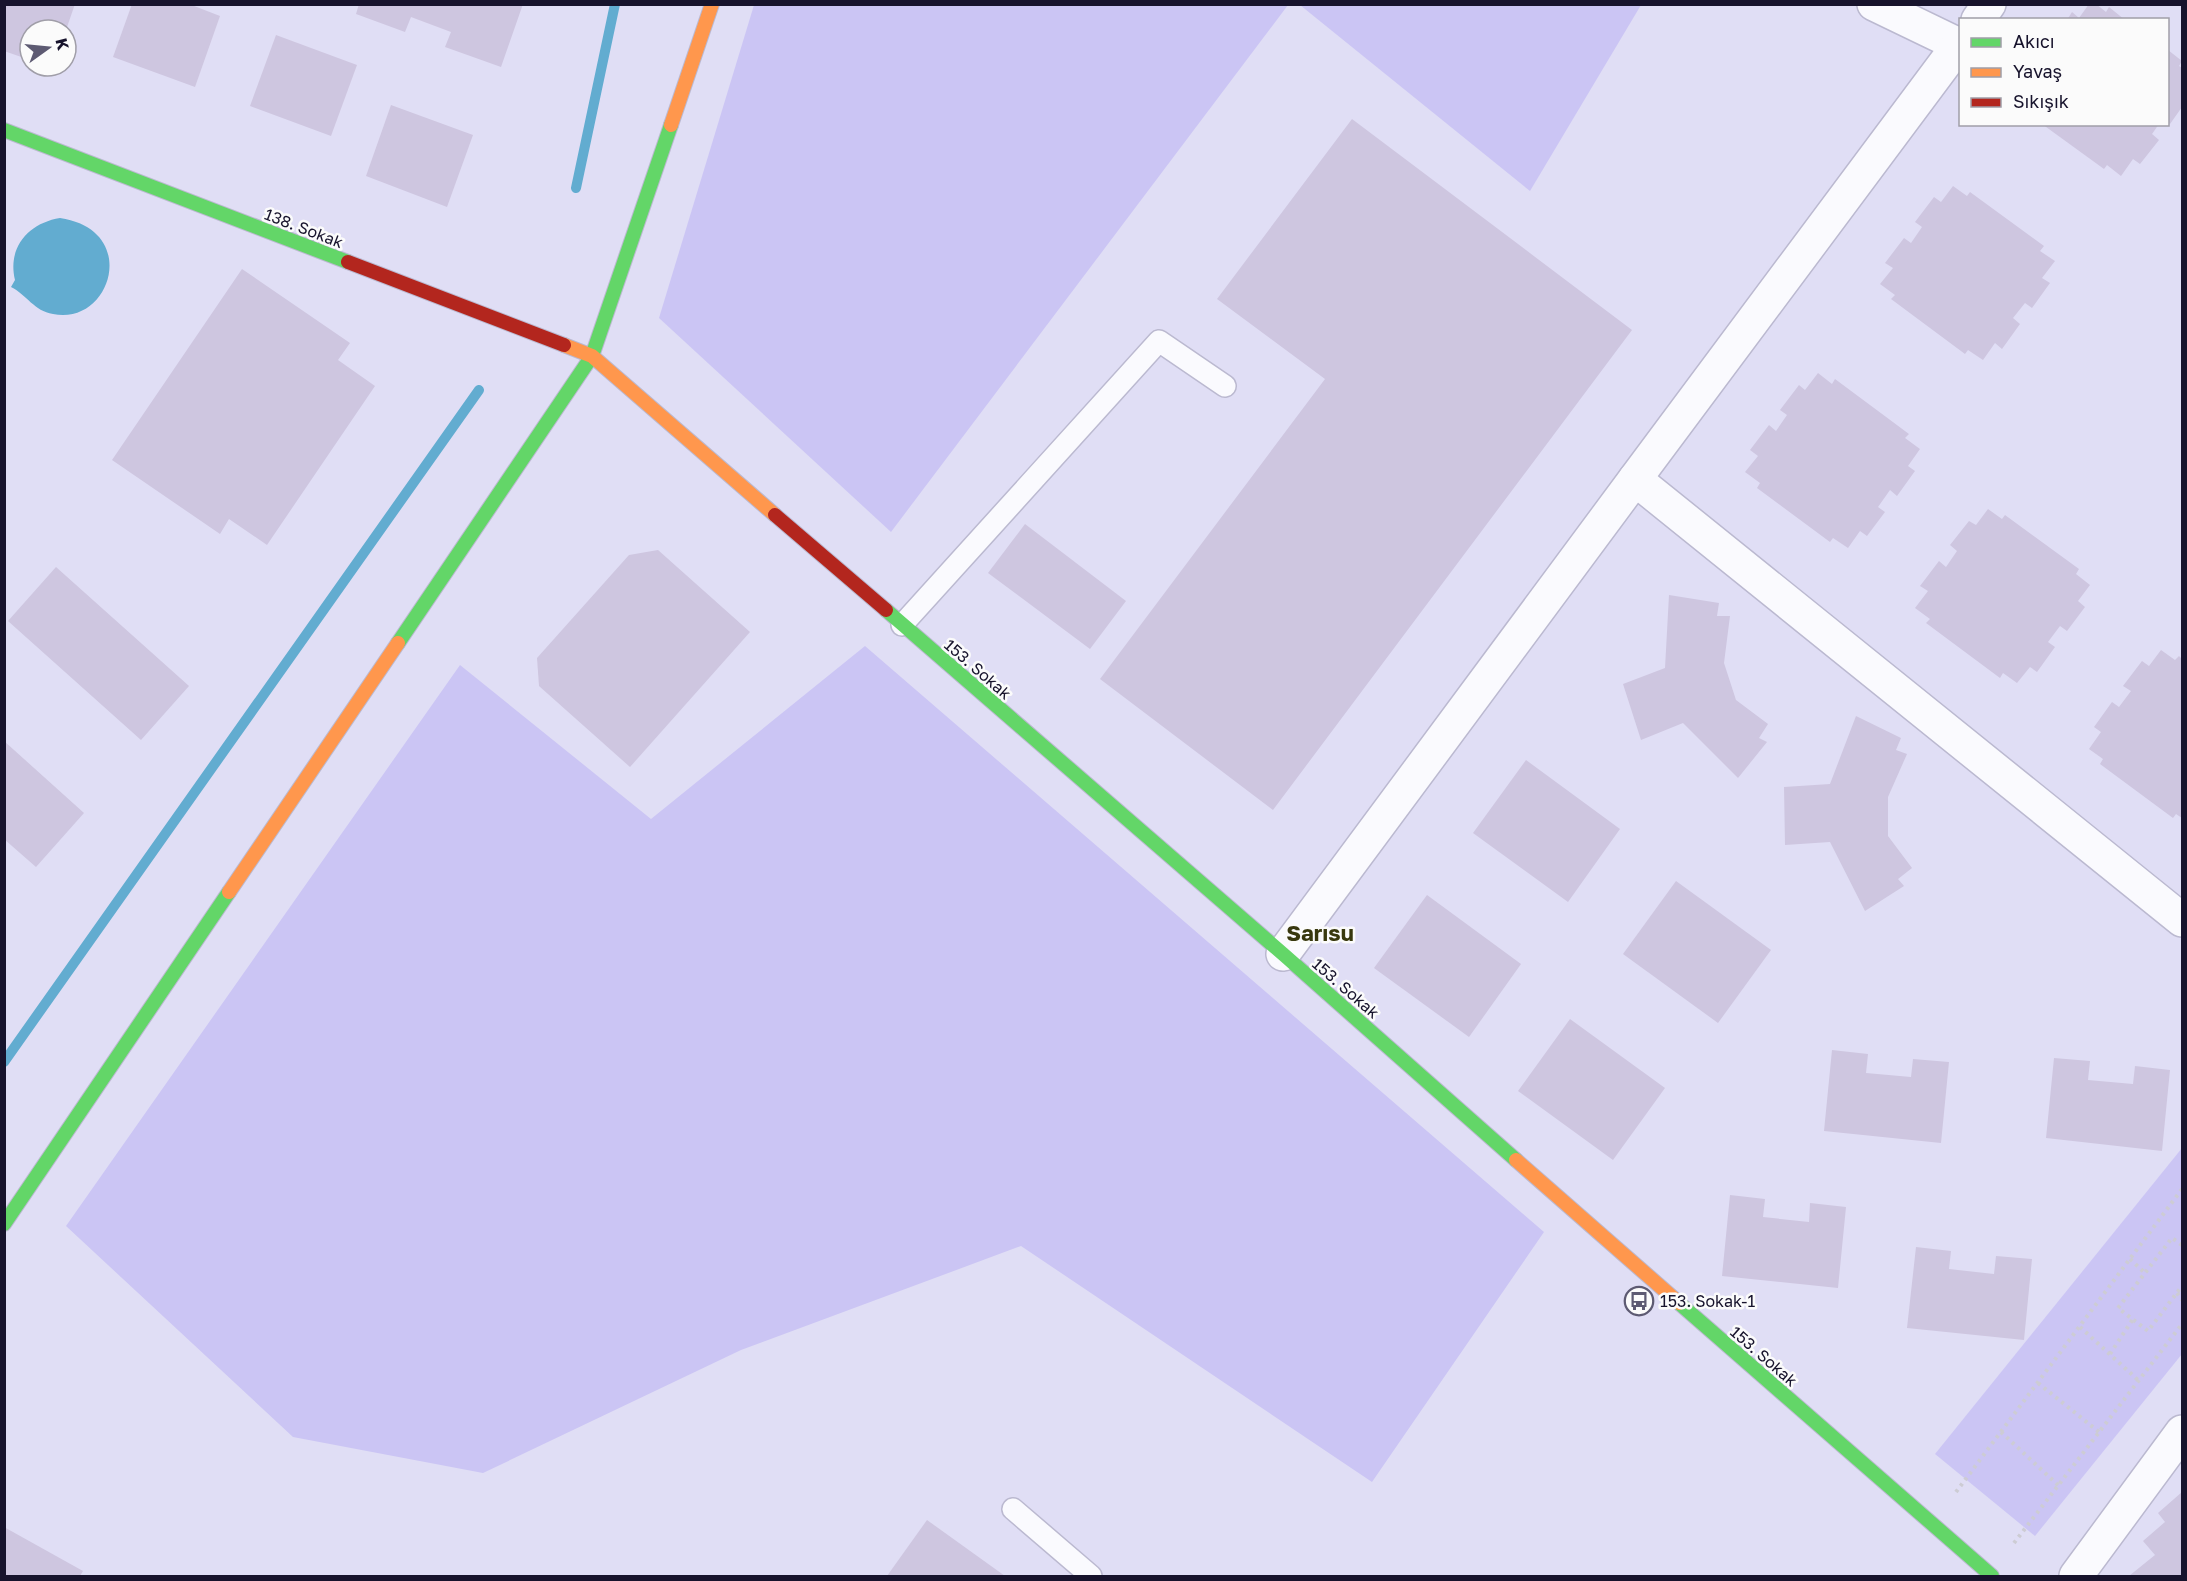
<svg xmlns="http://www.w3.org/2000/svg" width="2187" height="1581" viewBox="0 0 2187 1581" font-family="'Golos Text',sans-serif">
<rect width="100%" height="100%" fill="#e0def5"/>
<!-- green -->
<g fill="#cbc5f4">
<path d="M754,5H1288L891,532L659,318Z"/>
<path d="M1300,5H1641L1530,191Z"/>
<path d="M865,646L1544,1232L1372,1482L1021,1246L741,1350L483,1473L293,1437L66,1226L460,665L651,819Z"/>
<path d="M2182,1148V1354L2035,1536L1935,1454Z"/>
</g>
<!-- water -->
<path fill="#62acd0" d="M60,218C141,230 111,326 53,314C34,311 27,295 11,287L15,280C7,247 29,223 60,218Z"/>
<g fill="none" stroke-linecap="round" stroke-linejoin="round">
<!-- stream -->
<g stroke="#62acd0" stroke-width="10">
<path d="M576,188L615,4"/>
<path d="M4,1062L479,390"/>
</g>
</g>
<!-- building -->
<g fill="#cec6e0">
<path d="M4,4H75L66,30H30V60L4,51Z"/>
<path d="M132,4H189L220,16L195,87L113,57Z"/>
<path d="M359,4H523L501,67L445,47L451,32L411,17L405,32L356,14Z"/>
<path d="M2089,4H2096L2106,12L2109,7L2125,20H2067L2072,12L2079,18Z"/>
<path d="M276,35L357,65L331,136L250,106Z"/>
<path d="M2168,50L2182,61L2179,66L2182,68V107L2170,124L2168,122Z"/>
<path d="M391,105L473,135L447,207L366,176Z"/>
<path d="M1352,119L1632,330L1273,810L1100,679L1325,379L1217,299Z"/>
<path d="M2042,124H2159L2152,134L2159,140L2140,164L2133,159L2121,176L2107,165L2104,169Z"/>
<path d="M1953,186L1967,196L1970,192L2044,246L2040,251L2055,261L2042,278L2050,283L2032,308L2025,303L2013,318L2020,324L2002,349L1995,343L1983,360L1968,350L1965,354L1891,299L1895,295L1880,284L1893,268L1885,263L1904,238L1911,243L1922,227L1915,222L1934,197L1941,202Z"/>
<path d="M242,269L350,343L338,360L375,386L267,545L229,519L220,534L112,460Z"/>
<path d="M1818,373L1832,384L1835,379L1909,434L1905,438L1920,449L1908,466L1915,471L1897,496L1890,490L1878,507L1885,512L1867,536L1860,531L1848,548L1833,538L1830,542L1757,488L1760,483L1745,472L1758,456L1750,450L1769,425L1776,431L1787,415L1780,410L1799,385L1805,390Z"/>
<path d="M1988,509L2002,519L2005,515L2079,569L2076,574L2090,585L2078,601L2085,607L2067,631L2060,626L2048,642L2055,647L2037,672L2030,667L2017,683L2003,673L2000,678L1926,623L1930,619L1915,608L1928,591L1920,586L1939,561L1946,567L1957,551L1950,545L1969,521L1976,525Z"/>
<path d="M1025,524L1126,601L1090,649L988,573Z"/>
<path d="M658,550L750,632L630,767L539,686L537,658L629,555Z"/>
<path d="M56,567L189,686L141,740L8,621Z"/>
<path d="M1669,595L1719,603L1717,616H1730L1724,663L1736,700L1768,724L1759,738L1767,742L1738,778L1683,723L1641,740L1623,684L1665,668Z"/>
<path d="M2161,650L2175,660L2179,656L2182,659V818L2176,814L2173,818L2100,764L2103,759L2089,749L2101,732L2094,727L2112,702L2119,707L2131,691L2123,686L2142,661L2149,666Z"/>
<path d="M1856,716L1901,738L1896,750L1907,754L1888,797V836L1912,868L1898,879L1904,886L1865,911L1830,842L1785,845L1784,787L1830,784Z"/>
<path d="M4,741L84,813L36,867L4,839Z"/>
<path d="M1526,760L1620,829L1568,902L1473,833Z"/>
<path d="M1676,881L1771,950L1718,1023L1623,954Z"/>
<path d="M1427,895L1521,964L1469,1037L1374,968Z"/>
<path d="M1570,1019L1665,1088L1613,1160L1518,1091Z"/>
<path d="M1832,1050L1868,1054L1866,1073L1911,1077L1913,1059L1949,1062L1941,1143L1824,1131Z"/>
<path d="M2054,1058L2090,1061L2088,1080L2133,1084L2135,1066L2170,1070L2162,1151L2046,1138Z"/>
<path d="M1730,1195L1765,1199L1763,1217L1809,1222L1810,1203L1846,1207L1838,1288L1722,1276Z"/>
<path d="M1916,1247L1951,1251L1949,1269L1994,1274L1996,1256L2032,1259L2024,1340L1907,1328Z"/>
<path d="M2182,1492V1576H2129L2155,1555L2143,1541L2165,1522L2158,1513Z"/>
<path d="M927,1520L1005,1576H887Z"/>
<path d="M4,1527L83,1571L80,1576H4Z"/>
</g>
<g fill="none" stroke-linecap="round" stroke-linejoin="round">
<!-- lane casing -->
<g stroke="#bbb9d0" stroke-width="24">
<g id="lane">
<path d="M902,625L1159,341L1225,386"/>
<path d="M1013,1509L1091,1576"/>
</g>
</g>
<!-- street casing -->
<g stroke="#bbb9d0" stroke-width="36">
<g id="street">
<path d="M1874,4L1959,45"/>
<path d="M1978,20L1989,4"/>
<path d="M1635,479L2182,920"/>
<path d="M1283,954L1635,479L1960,43"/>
<path d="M2076,1576L2182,1432"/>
</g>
</g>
<!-- fast casing -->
<g stroke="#bbb9d0" stroke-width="16">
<g id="fast">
<path d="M4,130L348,262"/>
<path d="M886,610L1283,954L1516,1160"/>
<path d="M398,643L592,356L671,125"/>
<path d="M4,1224L229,892"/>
<path d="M1679,1303L1992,1576"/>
</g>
</g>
<!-- slow casing -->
<g stroke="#bbb9d0" stroke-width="16">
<g id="slow">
<path d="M671,125L712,4"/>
<path d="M564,345L592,356L775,515"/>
<path d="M229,892L398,643"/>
<path d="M1516,1160L1679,1303"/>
</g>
</g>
<!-- jam casing -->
<g stroke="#bbb9d0" stroke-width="16">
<g id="jam">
<path d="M348,262L564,345"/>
<path d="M775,515L886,610"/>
</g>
</g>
<!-- path -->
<g stroke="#cdccd4" stroke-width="4" stroke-dasharray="3 4.5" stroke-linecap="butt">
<path d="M2182,1245L2172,1238L2118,1308L2148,1331L2182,1286"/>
<path d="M2130,1259L2145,1273"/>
<path d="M2177,1293L2182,1300"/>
<path d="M2080,1327L2139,1381"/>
<path d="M2110,1354L2133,1319"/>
<path d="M2038,1383L2099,1432"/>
<path d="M2001,1432L2059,1486"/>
<path d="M1956,1492L2182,1189"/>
<path d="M2014,1543L2182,1324"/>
</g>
<!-- lane -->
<use href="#lane" stroke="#fafafe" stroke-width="21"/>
<!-- street -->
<use href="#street" stroke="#fafafe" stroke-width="33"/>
<!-- fast -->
<use href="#fast" stroke="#63d668" stroke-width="14"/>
<!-- slow -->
<use href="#slow" stroke="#ff974d" stroke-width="14"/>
<!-- jam -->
<use href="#jam" stroke="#b3261e" stroke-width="14"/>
</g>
<!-- icons -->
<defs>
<g id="bus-ring" transform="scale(1.5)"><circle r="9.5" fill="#fbfbfb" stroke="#5d5a72" stroke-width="1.5"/><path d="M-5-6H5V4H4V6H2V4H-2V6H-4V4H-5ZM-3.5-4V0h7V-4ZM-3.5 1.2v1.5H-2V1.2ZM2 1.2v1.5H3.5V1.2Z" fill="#5d5a72"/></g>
</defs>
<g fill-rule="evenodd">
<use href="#bus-ring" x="1639" y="1301"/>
</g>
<g text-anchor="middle" stroke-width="5" stroke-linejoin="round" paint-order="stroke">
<!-- street labels -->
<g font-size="16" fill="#17132c" stroke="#fbfbfb">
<text transform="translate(304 228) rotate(21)" y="6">138. Sokak</text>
<text transform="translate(978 669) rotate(41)" y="6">153. Sokak</text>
<text transform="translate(1346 988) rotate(41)" y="6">153. Sokak</text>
<text transform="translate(1764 1356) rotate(41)" y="6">153. Sokak</text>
</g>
<!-- poi labels -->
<g font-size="16" fill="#17132c" stroke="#fbfbfb" text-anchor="start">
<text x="1660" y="1307">153. Sokak-1</text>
</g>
<!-- district labels -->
<g font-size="22" font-weight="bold" fill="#38380e" stroke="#fbfbfb">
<text x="1320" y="941">Sarısu</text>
</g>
</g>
<!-- border -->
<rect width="2187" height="1581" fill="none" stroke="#17132c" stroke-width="12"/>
<!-- legend -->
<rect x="1959" y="18" width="210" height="108" fill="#fbfbfb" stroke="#a09ea8" stroke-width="1.5"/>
<rect x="1971" y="38" width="30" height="9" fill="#63d668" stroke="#a09ea8" stroke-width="1.5"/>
<text x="2013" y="48" font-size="18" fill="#17132c">Akıcı</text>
<rect x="1971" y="68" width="30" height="9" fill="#ff974d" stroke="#a09ea8" stroke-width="1.5"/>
<text x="2013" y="78" font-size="18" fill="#17132c">Yavaş</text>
<rect x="1971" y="98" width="30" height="9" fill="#b3261e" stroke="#a09ea8" stroke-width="1.5"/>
<text x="2013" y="108" font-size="18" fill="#17132c">Sıkışık</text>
<!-- north arrow -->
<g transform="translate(48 48) rotate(75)"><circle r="28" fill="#fbfbfb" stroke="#a09ea8" stroke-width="1.5"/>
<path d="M0-4.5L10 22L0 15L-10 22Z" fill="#5d5a72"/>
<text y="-9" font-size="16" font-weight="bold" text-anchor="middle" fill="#17132c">K</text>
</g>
</svg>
